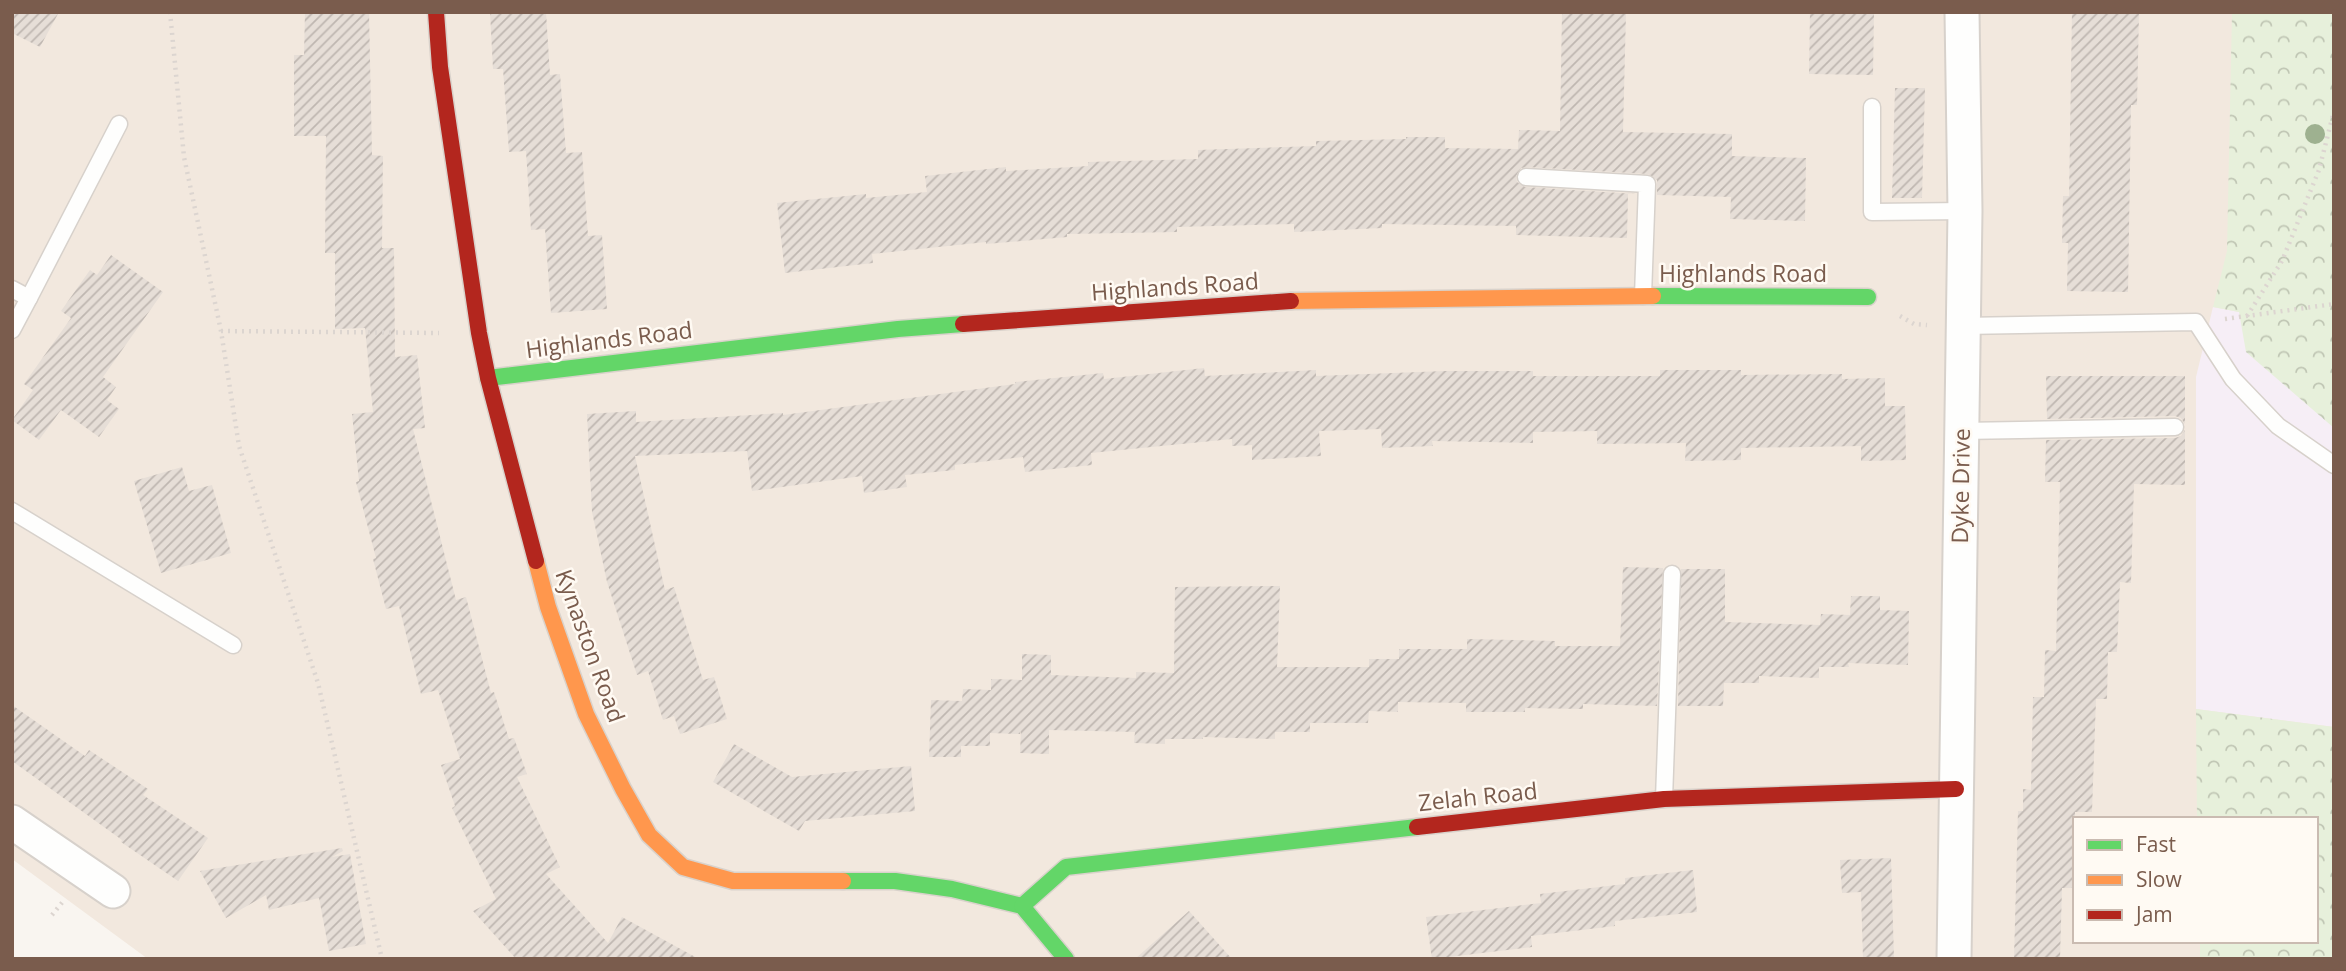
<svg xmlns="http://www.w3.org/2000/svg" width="2346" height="971" viewBox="0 0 2346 971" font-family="'Open Sans',sans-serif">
<defs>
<pattern id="forest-crowns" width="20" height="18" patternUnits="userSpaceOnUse" patternTransform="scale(1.75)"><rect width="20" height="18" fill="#e7f0db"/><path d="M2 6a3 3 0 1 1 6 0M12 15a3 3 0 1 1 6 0" fill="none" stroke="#c0c6b4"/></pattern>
<pattern id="building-hatch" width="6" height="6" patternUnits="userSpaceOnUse" patternTransform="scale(1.75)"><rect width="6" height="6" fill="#e6ded7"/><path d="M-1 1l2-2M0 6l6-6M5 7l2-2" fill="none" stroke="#bfb7b1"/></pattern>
</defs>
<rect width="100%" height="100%" fill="#f9f5f0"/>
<!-- residential -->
<path fill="#f2e8de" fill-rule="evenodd" d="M12,12H2334V959H148L12,859ZM2075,819H2316V941H2075Z"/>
<!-- education -->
<path fill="#f6eef6" d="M2213,307L2334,330V727L2196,709V377Z"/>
<!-- forest -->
<g fill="url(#forest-crowns)">
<path d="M2232,12H2334V428L2246,352L2239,312L2213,307L2227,251Z"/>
<path d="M2196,709L2334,727V959H2200V941H2316V819H2197Z"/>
</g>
<!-- building -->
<g fill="url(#building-hatch)">
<path d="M12,12H59L40,47L12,33Z"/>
<path d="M305,12H369L372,155L383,156L382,248H394L395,357L417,355L425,428L413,429L433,509L456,600L466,597L491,693L494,692L509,739L514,738L527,774L517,777L560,867L546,874L608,943L622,917L699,959H516L473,911L496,899L452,808L455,806L441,765L460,759L438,690L421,694L399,606L386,609L373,559L376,558L356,482L359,481L352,414L373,412L365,328L335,329V253H325L326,136H294V55H304Z"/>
<path d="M490,12H546L550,75L560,74L566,153L582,152L588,236L602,235L607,309L551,313L545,229L531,230L526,151L509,152L503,69H493Z"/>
<path d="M1562,12H1626L1623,132L1732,134V156L1806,158L1805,221L1730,219L1731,197L1657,195V180L1648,174L1527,167L1521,168L1516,176L1517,182L1525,187L1636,194H1628L1627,238L1516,235V226L1382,224V228L1294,232V224L1177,227V232L1067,234V237L986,244V242L872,254L873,263L785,273L777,203L866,194V198L927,192L925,176L1006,167V171L1088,166V162L1198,159V150L1316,146V141L1406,139V137H1445V148L1518,149L1519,130L1560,131Z"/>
<path d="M1810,12H1874L1873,75L1809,74Z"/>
<path d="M2072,12H2139L2137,105H2131L2128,292L2067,291L2068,243H2062L2063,196H2069Z"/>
<path d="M1895,88H1925L1922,198H1892Z"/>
<path d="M111,255L163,292L103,377L116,387L107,400L119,409L99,437L61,410L39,440L12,420L33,390L24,384L71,318L61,311L90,270L97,275Z"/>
<path d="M1204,368L1205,376L1316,370V376L1445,371H1533V376H1660V370H1741V375L1842,374V379L1885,378V406H1905L1906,460L1861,461V446L1741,448V460L1685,461L1686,443L1597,444V431L1533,432V443L1432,441L1433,446L1382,448L1381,429L1319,431L1321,456L1252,460V445L1232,446V439L1091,453L1092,465L1025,472L1023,457L955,465V470L905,475L907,487L864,493L862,476L752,491L747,451L635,456L665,590L674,587L703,680L714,677L727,719L680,734L674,716L663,720L648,671L637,675L607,582L592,512L587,414L636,411V422L783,413V415L1015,384V382L1103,373L1104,379Z"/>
<path d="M2046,376H2185V424L2181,418L2175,416L2047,419Z"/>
<path d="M2185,430V485L2134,484L2131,583L2120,582L2117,652H2108L2107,699H2096L2092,812H2075V888H2062L2060,959H2014L2018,811H2023V789L2031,790L2033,697H2044L2045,650L2056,651L2060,482H2045L2046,440L2175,438L2181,436Z"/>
<path d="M182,467L189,491L212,485L231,553L161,573L134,481Z"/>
<path d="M1623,567L1663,568L1657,706L1583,704V709L1525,708V712H1466V703L1398,702V712L1369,711L1368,723H1310V732H1275V739L1203,737V739H1165V744L1134,743L1135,732L1049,730V754L1020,753L1021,730L1020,734L990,733V746H961V757H929L931,700L962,701L963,689L991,690V679L1022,680V654L1051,655V675L1136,678V672L1174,673L1175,587L1280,586L1277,667H1369V659H1399V649H1467V639L1555,641V646H1620Z"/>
<path d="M1681,569H1725V622L1820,625L1821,614L1850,615L1851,596H1880V610L1909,611L1908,665L1848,663L1849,667H1819V678L1759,676V683H1724L1723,706H1678Z"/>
<path d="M12,705L85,756L89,750L148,789L143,795L208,838L178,881L121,842L122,840L12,761Z"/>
<path d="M734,744L792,777L911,766L915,811L805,821L799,831L713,782Z"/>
<path d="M342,848L343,851L332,857L350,854L366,944L329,951L319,898L269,910L266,895L226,918L200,871Z"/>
<path d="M1891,858L1894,959H1863L1861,892L1842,893L1840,860Z"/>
<path d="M1693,870L1697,912L1615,921V926L1531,936L1532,947L1432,959L1426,917L1541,903L1540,894L1625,884V878Z"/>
<path d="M1189,911L1232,959H1135Z"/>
</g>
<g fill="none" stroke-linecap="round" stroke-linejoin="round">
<!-- lane casing -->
<g stroke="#d7d1cb" stroke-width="19">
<g id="lane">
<path d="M1872,107V212L1965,211"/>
<path d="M1526,177L1647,184L1643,296"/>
<path d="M12,289L29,298L12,330"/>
<path d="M29,298L119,124"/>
<path d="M1963,326L2196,322L2233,379L2278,426L2334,465"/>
<path d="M1962,431L2175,427"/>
<path d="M12,511L233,645"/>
<path d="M1664,799L1672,574"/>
</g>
</g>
<!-- street casing -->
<g stroke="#d7d1cb" stroke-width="37">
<g id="street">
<path d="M12,822L113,891"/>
<path d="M1954,959L1965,211L1962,12"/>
</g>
</g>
<!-- fast casing -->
<g stroke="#d9d2cb" stroke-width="19">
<g id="fast">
<path d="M1653,296L1868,297"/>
<path d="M488,378L898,329L963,324"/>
<path d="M843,881H895L952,889L1022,906L1066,959"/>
<path d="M1022,906L1066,867L1417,827"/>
</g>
</g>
<!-- slow casing -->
<g stroke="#d9d2cb" stroke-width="19">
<g id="slow">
<path d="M1291,301L1653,296"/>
<path d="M536,561L548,607L586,714L623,789L649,835L683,867L733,881H843"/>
</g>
</g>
<!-- jam casing -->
<g stroke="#d9d2cb" stroke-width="19">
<g id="jam">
<path d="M436,12L440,67L479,333L488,378L536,561"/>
<path d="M963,324L1291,301"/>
<path d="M1417,827L1664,799L1956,789"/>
</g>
</g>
<!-- path -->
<g stroke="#dcd5d0" stroke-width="4.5" stroke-dasharray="2 5" stroke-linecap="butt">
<path d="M170,12L184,157L221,331L239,446L318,683L382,959"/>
<path d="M1900,316L1914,324L1927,325"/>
<path d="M2247,316L2282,261L2319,170L2334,111"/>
<path d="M2225,319L2334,304"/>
<path d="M221,331L439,333"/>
<path d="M52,915L65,899"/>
</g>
<!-- lane -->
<use href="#lane" stroke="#fefefd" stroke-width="16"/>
<!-- street -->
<use href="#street" stroke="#fefefd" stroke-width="33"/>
<!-- fast -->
<use href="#fast" stroke="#63d668" stroke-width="16"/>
<!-- slow -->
<use href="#slow" stroke="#ff974d" stroke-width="16"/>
<!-- jam -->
<use href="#jam" stroke="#b3261e" stroke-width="16"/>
</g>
<!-- trees -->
<circle fill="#9eb190" cx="2315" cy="134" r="10"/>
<g text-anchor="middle" stroke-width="5" stroke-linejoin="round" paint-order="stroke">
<!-- street labels -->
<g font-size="23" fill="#7a5c4d" stroke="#fffaf3">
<text x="1743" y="282">Highlands Road</text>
<text transform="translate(1175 287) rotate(-4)" y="8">Highlands Road</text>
<text transform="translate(609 340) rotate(-7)" y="8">Highlands Road</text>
<text transform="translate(1961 486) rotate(-89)" y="8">Dyke Drive</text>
<text transform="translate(590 646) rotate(70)" y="8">Kynaston Road</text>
<text transform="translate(1478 797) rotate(-6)" y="8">Zelah Road</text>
</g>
</g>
<!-- border -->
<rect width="2346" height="971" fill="none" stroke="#7a5c4d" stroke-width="28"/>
<!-- legend -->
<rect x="2073" y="817" width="245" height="126" fill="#fffaf3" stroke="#cabbb1" stroke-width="2"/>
<rect x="2087" y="840" width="35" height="10" fill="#63d668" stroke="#cabbb1" stroke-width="2"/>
<text x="2136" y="852" font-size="21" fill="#7a5c4d">Fast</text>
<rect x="2087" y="875" width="35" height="10" fill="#ff974d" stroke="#cabbb1" stroke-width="2"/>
<text x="2136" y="887" font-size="21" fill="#7a5c4d">Slow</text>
<rect x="2087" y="910" width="35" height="10" fill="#b3261e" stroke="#cabbb1" stroke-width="2"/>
<text x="2136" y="922" font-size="21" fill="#7a5c4d">Jam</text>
</svg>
